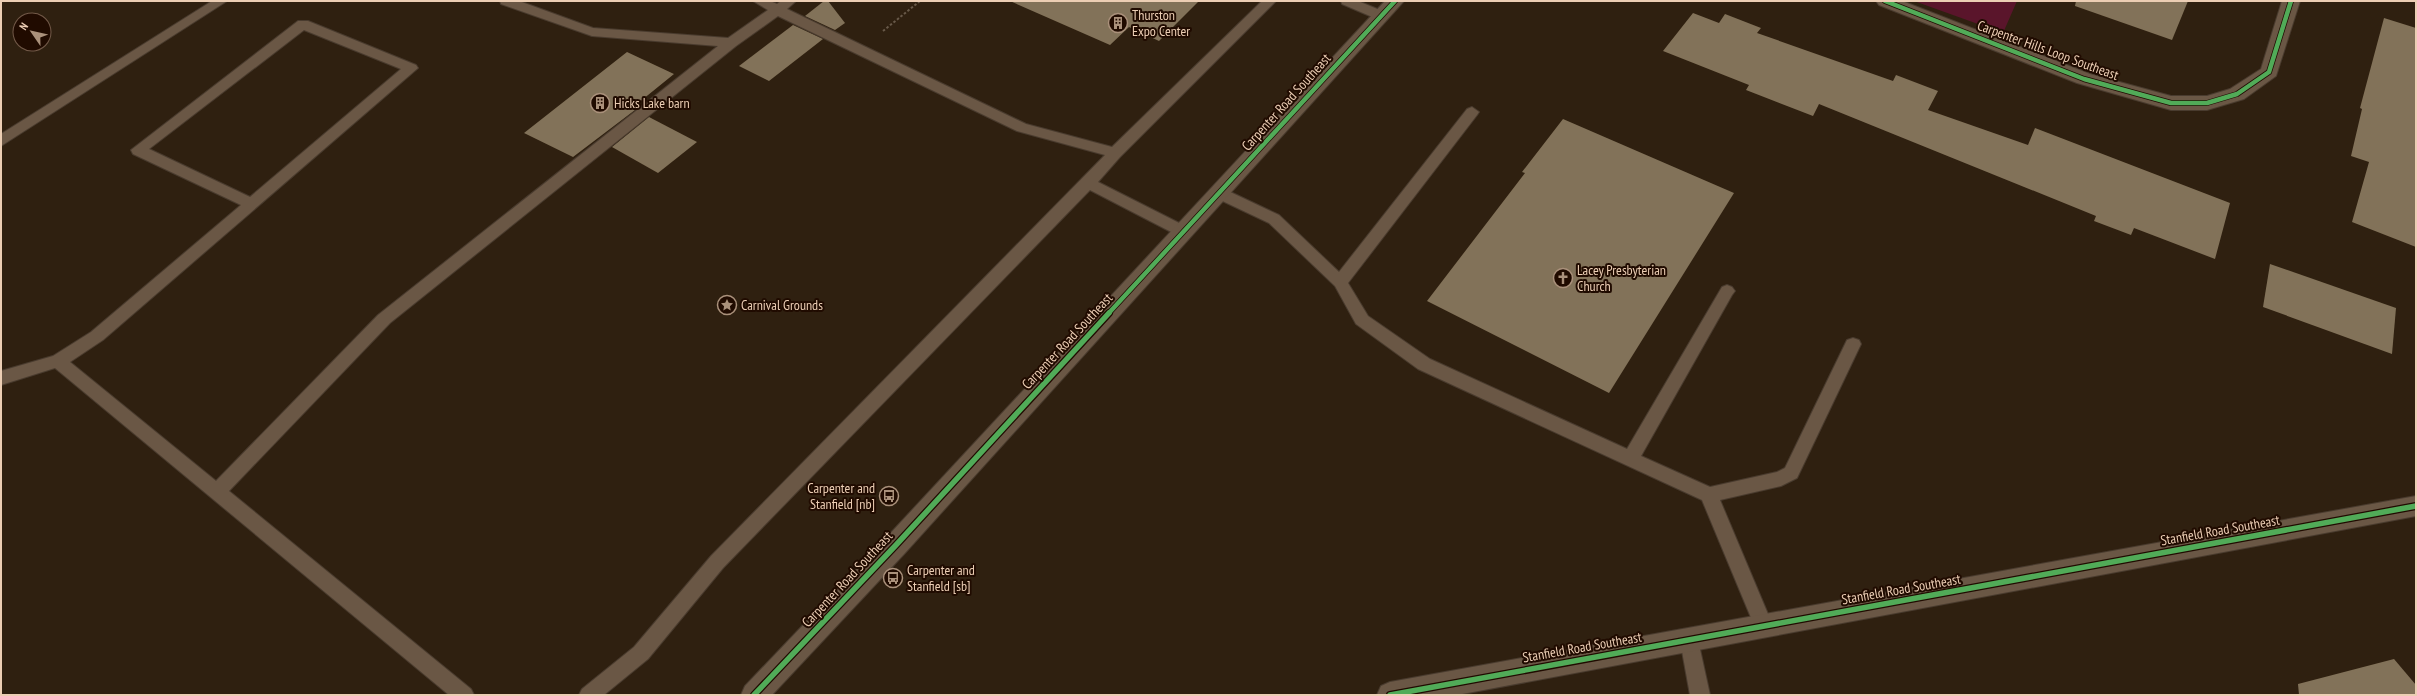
<svg xmlns="http://www.w3.org/2000/svg" width="2417" height="696" viewBox="0 0 2417 696" font-family="'PT Sans Narrow',sans-serif">
<rect width="100%" height="100%" fill="#2f2010"/>
<!-- green -->
<path fill="#5a152b" d="M1914,1H2017L2003,33Z"/>
<!-- building -->
<g fill="#827259">
<path d="M824,1H828L845,23L835,30L805,16Z"/>
<path d="M1010,1H1199L1159,41L1129,27L1110,45Z"/>
<path d="M2076,1H2188L2172,40L2075,6Z"/>
<path d="M1693,13L1719,23L1725,14L1761,28L1757,33L1893,81L1896,75L1938,91L1928,110L2028,145L2035,128L2230,203L2215,259L2134,228L2131,235L2094,221L2096,216L1819,104L1813,116L1746,90L1749,85L1663,51Z"/>
<path d="M2384,18L2416,28V247L2352,222L2369,162L2351,156L2362,109L2360,108Z"/>
<path d="M793,25L823,39L769,81L739,66Z"/>
<path d="M627,52L674,74L632,108L635,110L573,157L524,133Z"/>
<path d="M649,117L697,142L658,173L612,147Z"/>
<path d="M1563,119L1734,193L1609,393L1427,301L1525,173L1522,172Z"/>
<path d="M2270,264L2396,308L2392,354L2263,307Z"/>
<path d="M2394,659L2416,685V695H2299L2298,684Z"/>
</g>
<g fill="none" stroke-linecap="round" stroke-linejoin="round">
<!-- service casing -->
<g stroke="#493b2e" stroke-width="2">
<g id="service">
<path d="M212,1H227L1,146V134Z"/>
<path d="M500,1H519L593,28L728,38L768,10L753,1H770L777,4L781,1H796L787,9L1026,124L1112,147L1262,1H1276L1120,157L1098,182L1189,228L1191,232L1189,236H1179L1090,190L723,568L648,659L604,695H579L582,689L634,647L711,556L1105,155L1017,131L778,16L736,46L390,323L229,491L471,689L474,695H449L55,368L1,385V371L53,356L91,332L241,205L133,154L131,150L298,21H308L416,65L418,68L103,340L70,362L216,481L378,315L718,46L592,36L501,4ZM304,30L401,69L250,197L149,149Z"/>
<path d="M1341,1H1358L1387,13L1389,16L1387,19H1377L1342,4Z"/>
<path d="M1472,107L1479,112L1477,115L1348,283L1368,316L1430,359L1627,449L1722,287L1727,285L1732,287L1735,291L1732,295L1641,456L1710,487L1777,472L1785,468L1847,340L1853,338L1859,340L1861,344L1797,478L1781,486L1720,500L1773,626L1771,632L1764,635L1757,632L1702,500L1418,369L1356,324L1335,286L1269,223L1214,197L1212,193L1214,189H1224L1279,215L1339,272L1467,109Z"/>
<path d="M1689,631L1696,634L1698,640L1710,695H1690L1680,640L1682,634Z"/>
</g>
</g>
<!-- minor casing -->
<g stroke="#493b2e" stroke-width="2">
<g id="minor">
<path d="M1876,1H1902L2090,74L2171,96H2207L2230,89L2261,69L2282,1H2300L2276,76L2244,99L2207,110H2171L2077,83L1879,5Z"/>
<path d="M2416,496V516L1457,695H1377L1381,686L1390,682Z"/>
</g>
</g>
<!-- tertiary casing -->
<g stroke="#493b2e" stroke-width="2">
<path id="tertiary" d="M1385,1H1404L905,553L772,695H741L745,686L887,537Z"/>
</g>
<!-- path -->
<path stroke="#685949" stroke-width="2" stroke-dasharray="2.5 2" stroke-linecap="butt" d="M883,31L920,1"/>
<!-- service -->
<use href="#service" fill="#6a5745" fill-rule="evenodd"/>
<!-- minor -->
<use href="#minor" fill="#6a5745" fill-rule="evenodd"/>
<!-- tertiary -->
<use href="#tertiary" fill="#6a5745" fill-rule="evenodd"/>
<!-- cycleway-far1 casing -->
<g stroke="#200b00" stroke-width="6">
<g id="cycleway-far1">
<path d="M1885,1L2084,79L2171,103H2207L2237,94L2269,72L2291,1"/>
<path d="M1108,314L1395,1"/>
</g>
</g>
<!-- cycleway casing -->
<g stroke="#200b00" stroke-width="8">
<g id="cycleway">
<path d="M754,695L896,545L1109,313"/>
<path d="M1390,695L2416,506"/>
</g>
</g>
<!-- cycleway-far1 -->
<use href="#cycleway-far1" stroke="#51ab58" stroke-width="4.5"/>
<!-- cycleway -->
<use href="#cycleway" stroke="#51ab58" stroke-width="5.5"/>
</g>
<!-- icons -->
<defs>
<g id="building-ring" transform="scale(1)"><circle r="9.5" fill="#200b00" stroke="#aa917b" stroke-width="1.5"/><path d="M-4-6H4V6H1V3H-1V6H-4ZM-2.5-4.3h1.7v1.8h-1.7ZM.8-4.3h1.7v1.8H.8ZM-2.5-1h1.7V.8h-1.7ZM.8-1h1.7V.8H.8Z" fill="#aa917b"/></g>
<g id="church-ring" transform="scale(1)"><circle r="9.5" fill="#200b00" stroke="#aa917b" stroke-width="1.5"/><path d="M-1.2-6h2.4v3.5h3.3v2.4h-3.3V6h-2.4V-.1h-3.3v-2.4h3.3Z" fill="#aa917b"/></g>
<g id="sight-ring" transform="scale(1)"><circle r="9.5" fill="#200b00" stroke="#aa917b" stroke-width="1.5"/><path d="M0-6L1.8-2.2L6-1.7L2.9 1.2L3.7 5.4L0 3.3L-3.7 5.4L-2.9 1.2L-6-1.7L-1.8-2.2Z" fill="#aa917b"/></g>
<g id="bus-ring" transform="scale(1)"><circle r="9.5" fill="#200b00" stroke="#aa917b" stroke-width="1.5"/><path d="M-5-6H5V4H4V6H2V4H-2V6H-4V4H-5ZM-3.5-4V0h7V-4ZM-3.5 1.2v1.5H-2V1.2ZM2 1.2v1.5H3.5V1.2Z" fill="#aa917b"/></g>
</defs>
<g fill-rule="evenodd">
<use href="#building-ring" x="1118" y="23"/>
<use href="#building-ring" x="600" y="103"/>
<use href="#church-ring" x="1563" y="278"/>
<use href="#sight-ring" x="727" y="305"/>
<use href="#bus-ring" x="889" y="496"/>
<use href="#bus-ring" x="893" y="578"/>
</g>
<g text-anchor="middle" stroke-width="4" stroke-linejoin="round" paint-order="stroke">
<!-- poi labels -->
<g font-size="14" fill="#ecceb4" stroke="#200b00" text-anchor="start">
<text x="1132" y="20">Thurston<tspan x="1132" dy="16">Expo Center</tspan></text>
<text x="614" y="108">Hicks Lake barn</text>
<text x="1577" y="275">Lacey Presbyterian<tspan x="1577" dy="16">Church</tspan></text>
<text x="741" y="310">Carnival Grounds</text>
<text x="875" y="493" text-anchor="end">Carpenter and<tspan x="875" dy="16">Stanfield [nb]</tspan></text>
<text x="907" y="575">Carpenter and<tspan x="907" dy="16">Stanfield [sb]</tspan></text>
</g>
<!-- street labels -->
<g font-size="14" fill="#ecceb4" stroke="#200b00">
<text transform="translate(2048 50) rotate(20)" y="5">Carpenter Hills Loop Southeast</text>
<text transform="translate(1286 102) rotate(-48)" y="5">Carpenter Road Southeast</text>
<text transform="translate(1067 341) rotate(-47)" y="5">Carpenter Road Southeast</text>
<text transform="translate(2220 530) rotate(-10)" y="5">Stanfield Road Southeast</text>
<text transform="translate(847 579) rotate(-47)" y="5">Carpenter Road Southeast</text>
<text transform="translate(1901 589) rotate(-10)" y="5">Stanfield Road Southeast</text>
<text transform="translate(1582 647) rotate(-10)" y="5">Stanfield Road Southeast</text>
</g>
</g>
<!-- border -->
<rect width="2417" height="696" fill="none" stroke="#ecceb4" stroke-width="4"/>
<!-- north arrow -->
<g transform="translate(32 32) rotate(304)"><circle r="19" fill="#200b00" stroke="#725948"/>
<path d="M0-3L7 15L0 10L-7 15Z" fill="#aa917b"/>
<text y="-6" font-size="11" font-weight="bold" text-anchor="middle" fill="#ecceb4">N</text>
</g>
</svg>
